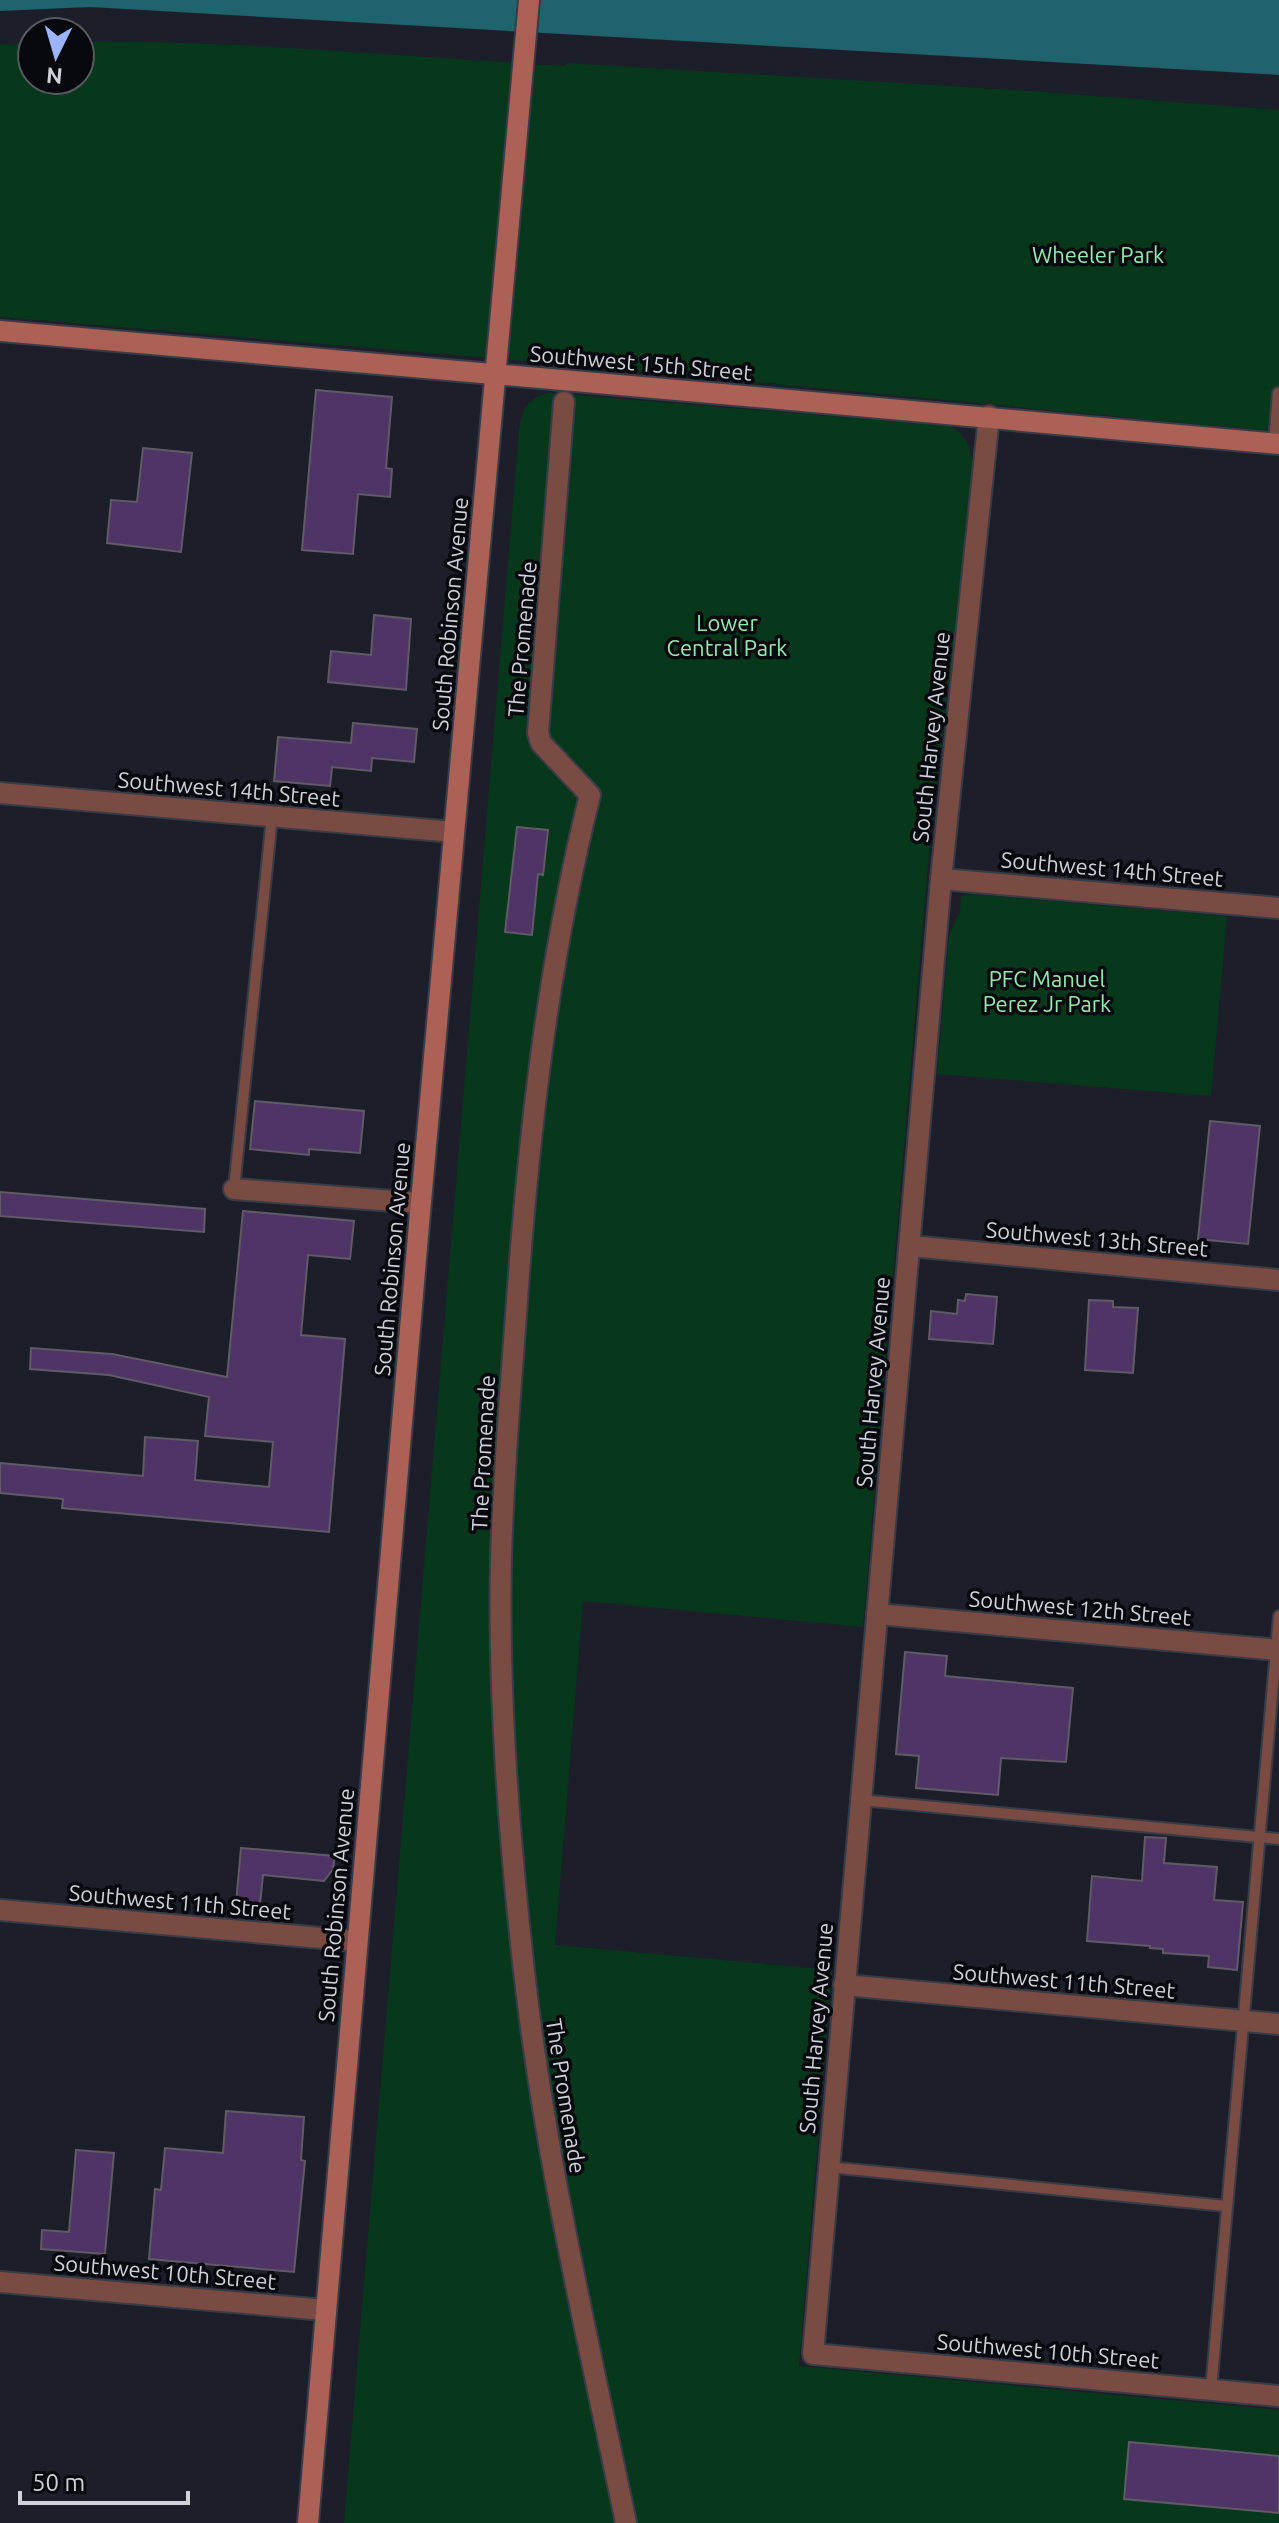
<svg xmlns="http://www.w3.org/2000/svg" width="1279" height="2523" viewBox="0 0 1279 2523" font-family="Ubuntu,sans-serif">
<rect width="100%" height="100%" fill="#1c1f2a"/>
<!-- green -->
<g fill="#07381c">
<path d="M80,42C243,40 405,57 566,66L567,63L1030,91L1279,110V432L588,366L0,317V45L32,43V80H80Z"/>
<path d="M550,393L950,426C971,437 973,457 973,479L930,841L863,1627L583,1601L555,1945L832,1970L799,2366L1279,2410V2523H344L519,430C522,410 528,397 550,393Z"/>
<path d="M970,894L1227,916L1211,1096L937,1074L949,935L960,912L961,896Z"/>
</g>
<!-- water -->
<path fill="#1f636c" d="M0,0H1279V75L90,7L0,11Z"/>
<!-- building -->
<g fill="#4e3565" stroke="#615a67" stroke-width="2">
<path d="M316,390L392,397L386,468L392,469L390,497L358,494L353,554L302,550Z"/>
<path d="M143,448L192,453L181,552L107,543L111,500L137,502Z"/>
<path d="M374,615L411,619L406,690L328,682L331,651L371,655Z"/>
<path d="M353,723L417,729L414,762L372,758L371,771L332,767L330,786L274,781L278,737L351,743Z"/>
<path d="M517,827L548,830L543,875L538,874L532,935L505,932Z"/>
<path d="M255,1101L364,1111L360,1153L309,1149V1155L250,1149Z"/>
<path d="M1210,1121L1260,1126L1248,1244L1198,1239Z"/>
<path d="M0,1192L205,1209L204,1232L0,1216Z"/>
<path d="M243,1211L354,1221L350,1259L308,1255L301,1335L345,1339L329,1532L62,1508L63,1499L0,1493V1463L143,1476L145,1437L198,1441L195,1480L269,1487L273,1442L205,1436L209,1397L109,1375L30,1369L31,1348L112,1354L227,1377Z"/>
<path d="M966,1294L997,1297L993,1344L929,1339L931,1311L957,1314L958,1300L965,1301Z"/>
<path d="M1089,1300L1113,1301V1307L1138,1308L1133,1373L1085,1370Z"/>
<path d="M905,1652L947,1656L945,1676L1073,1688L1066,1762L1001,1758L998,1795L916,1788L919,1756L896,1754Z"/>
<path d="M1145,1837L1166,1838L1164,1863L1217,1867L1214,1900L1243,1902L1237,1970L1208,1967L1209,1956L1163,1953V1949L1150,1948V1946L1087,1941L1092,1876L1142,1881Z"/>
<path d="M241,1848L335,1856L333,1869L324,1881L263,1875L260,1904L236,1903Z"/>
<path d="M226,2111L304,2117L301,2160L305,2161L294,2272L149,2259L155,2189L161,2190L165,2148L223,2153Z"/>
<path d="M76,2150L114,2153L105,2254L41,2249L42,2230L69,2232Z"/>
<path d="M1129,2442L1279,2456V2513L1124,2499Z"/>
</g>
<g fill="none" stroke-linecap="round" stroke-linejoin="round">
<!-- lane casing -->
<g stroke="#393c46" stroke-width="14">
<g id="lane">
<path d="M1274,443L1278,393"/>
<path d="M234,1189L272,817"/>
<path d="M860,1800L1279,1839"/>
<path d="M828,2167L1226,2206"/>
<path d="M1211,2390L1279,1616"/>
</g>
</g>
<!-- street casing -->
<g stroke="#393c46" stroke-width="24">
<g id="street">
<path d="M564,402L538,733L541,743L590,795C547,966 528,1140 516,1315C510,1397 503,1478 501,1560C498,1695 509,1838 524,1971C545,2158 588,2340 626,2523"/>
<path d="M989,416L941,879L813,2354L1279,2396"/>
<path d="M0,793L454,832"/>
<path d="M941,879L1279,908"/>
<path d="M234,1189L420,1203"/>
<path d="M910,1246L1279,1280"/>
<path d="M877,1614L1279,1650"/>
<path d="M0,1910L356,1941"/>
<path d="M844,1985L1279,2024"/>
<path d="M0,2282L325,2310"/>
</g>
</g>
<!-- secondary casing -->
<g stroke="#393c46" stroke-width="24">
<g id="secondary">
<path d="M0,331C426,369 853,404 1279,444"/>
<path d="M308,2523L419,1224L529,0"/>
</g>
</g>
<!-- lane -->
<use href="#lane" stroke="#794b43" stroke-width="10"/>
<!-- street -->
<use href="#street" stroke="#794b43" stroke-width="20"/>
<!-- secondary -->
<use href="#secondary" stroke="#ab6155" stroke-width="20"/>
</g>
<g text-anchor="middle" stroke-width="7" stroke-linejoin="round" paint-order="stroke">
<!-- park labels -->
<g font-size="22" fill="#96e9b0" stroke="#08090e">
<text x="1098" y="263">Wheeler Park</text>
<text x="727" y="631">Lower<tspan x="727" dy="25">Central Park</tspan></text>
<text x="1047" y="987">PFC Manuel<tspan x="1047" dy="25">Perez Jr Park</tspan></text>
</g>
<!-- street labels -->
<g font-size="22" fill="#d0d2da" stroke="#08090e">
<text transform="translate(641 363) rotate(5)" y="8">Southwest 15th Street</text>
<text transform="translate(450 614) rotate(-85)" y="8">South Robinson Avenue</text>
<text transform="translate(522 639) rotate(-85)" y="8">The Promenade</text>
<text transform="translate(931 737) rotate(-84)" y="8">South Harvey Avenue</text>
<text transform="translate(229 789) rotate(5)" y="8">Southwest 14th Street</text>
<text transform="translate(1112 869) rotate(5)" y="8">Southwest 14th Street</text>
<text transform="translate(1097 1239) rotate(5)" y="8">Southwest 13th Street</text>
<text transform="translate(392 1259) rotate(-85)" y="8">South Robinson Avenue</text>
<text transform="translate(873 1382) rotate(-85)" y="8">South Harvey Avenue</text>
<text transform="translate(483 1453) rotate(-87)" y="8">The Promenade</text>
<text transform="translate(1080 1608) rotate(5)" y="8">Southwest 12th Street</text>
<text transform="translate(180 1902) rotate(5)" y="8">Southwest 11th Street</text>
<text transform="translate(336 1905) rotate(-85)" y="8">South Robinson Avenue</text>
<text transform="translate(1064 1981) rotate(5)" y="8">Southwest 11th Street</text>
<text transform="translate(816 2028) rotate(-85)" y="8">South Harvey Avenue</text>
<text transform="translate(566 2096) rotate(81)" y="8">The Promenade</text>
<text transform="translate(165 2272) rotate(5)" y="8">Southwest 10th Street</text>
<text transform="translate(1048 2351) rotate(5)" y="8">Southwest 10th Street</text>
</g>
</g>
<!-- north arrow -->
<g transform="translate(56 56) rotate(185)"><circle r="38" fill="#08090e" stroke="#585960" stroke-width="2"/>
<path d="M0-6L14 30L0 20L-14 30Z" fill="#9db4fd"/>
<text y="-12" font-size="22" font-weight="bold" text-anchor="middle" fill="#d0d2da">N</text>
</g>
<!-- scale -->
<path d="M20 2491v12h168v-12" fill="none" stroke="#d0d2da" stroke-width="4"/>
<text x="32" y="2491" font-size="24" fill="#d0d2da" stroke="#08090e" stroke-width="6" paint-order="stroke">50 m</text>
</svg>
